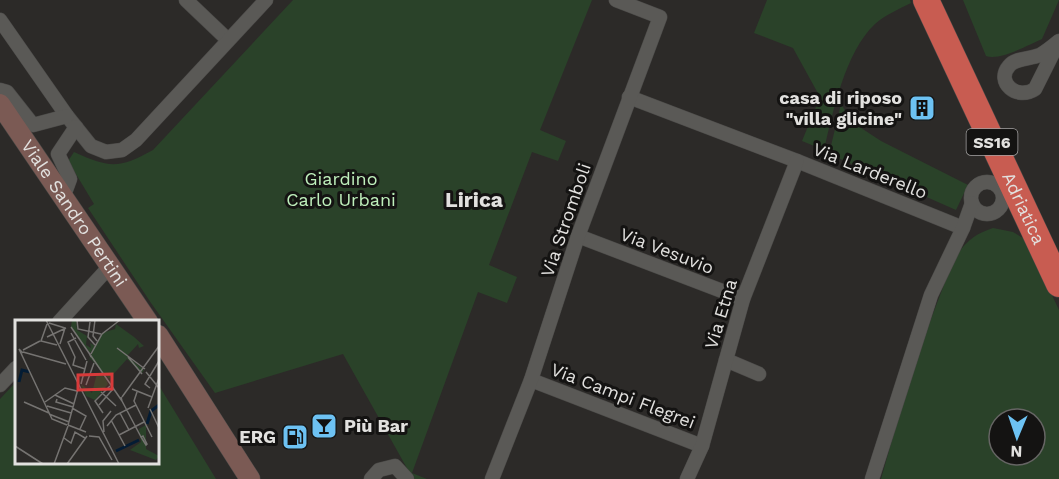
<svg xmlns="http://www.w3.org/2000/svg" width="1059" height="479" viewBox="0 0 1059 479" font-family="'Work Sans',sans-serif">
<rect width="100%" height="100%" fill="#2c2a28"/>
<!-- green -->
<g fill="#2a4229" fill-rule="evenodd">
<path d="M293,0H592L540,130L566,141L558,161L532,152L489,265L517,277L507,303L478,292L412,473L427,479H415L408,470L343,354L215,393L151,303L88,208L94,204L68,161L74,152C109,168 119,169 153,150Z"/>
<path d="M767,0H910L911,3C899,9 885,15 875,24C845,52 833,112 824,150L802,141L820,97L793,48L754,33Z"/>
<path d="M963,0H1059L1042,39C1028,45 1000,61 986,56Z"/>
<path d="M841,104L852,122L881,141L968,185L956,210L829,154Z"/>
<path d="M993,228L1013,232L1026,240L1059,310V479H881L912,369L953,261C965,243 972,235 993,228ZM999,419H1035V455H999Z"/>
<path d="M16,382V462H158V384L216,479H0V399Z"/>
</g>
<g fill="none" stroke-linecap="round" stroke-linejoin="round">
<!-- street casing -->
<g stroke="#4a4947" stroke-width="15">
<g id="street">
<path d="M186,0L228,40"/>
<path d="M0,20L67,116L91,146L106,152L122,150L136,140L266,0"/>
<path d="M1059,41L1035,89C1017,101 995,82 1009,66C1015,58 1030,59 1040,55C1047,51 1053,46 1059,41Z"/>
<path d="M0,90L7,92L33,125L67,116"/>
<path d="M629,97L797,161L963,228"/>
<circle cx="987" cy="198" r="16"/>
<path d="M63,198L70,179L58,154L76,127"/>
<path d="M578,236L743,299"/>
<path d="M59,322L111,265"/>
<path d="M726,360L759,374"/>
<path d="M531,380L702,446"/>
<path d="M0,385L16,368"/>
<path d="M371,479L379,470L395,466L407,479"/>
<path d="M492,479L531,380L578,236L660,17L616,0"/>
<path d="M687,479L702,446L743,299L797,161"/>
<path d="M872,479L931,295L963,228L972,203"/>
</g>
</g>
<!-- secondary casing -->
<g stroke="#4a4947" stroke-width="21">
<g id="secondary">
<path id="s1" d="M0,104L148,322"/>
<path d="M158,335L250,479"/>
</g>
</g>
<!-- highway casing -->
<g stroke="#4a4947" stroke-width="27">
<g id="highway">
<path id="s2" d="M926,0L1059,284"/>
</g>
</g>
<!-- street -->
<use href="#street" stroke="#5a5956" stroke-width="14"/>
<!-- secondary -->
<use href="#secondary" stroke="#7b5a54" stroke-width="20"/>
<!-- highway -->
<use href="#highway" stroke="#c85c51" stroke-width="26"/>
</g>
<!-- icons -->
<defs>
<g id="building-square" transform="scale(1.35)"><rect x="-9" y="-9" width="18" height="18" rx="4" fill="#6dc2f3" stroke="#141312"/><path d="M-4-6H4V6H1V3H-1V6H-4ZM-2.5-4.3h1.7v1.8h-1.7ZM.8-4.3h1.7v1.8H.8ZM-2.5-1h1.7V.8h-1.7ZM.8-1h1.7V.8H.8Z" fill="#111"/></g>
<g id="bar-square" transform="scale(1.35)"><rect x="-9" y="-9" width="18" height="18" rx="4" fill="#6dc2f3" stroke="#141312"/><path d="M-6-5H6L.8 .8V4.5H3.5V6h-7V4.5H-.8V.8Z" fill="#111"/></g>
<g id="fuel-square" transform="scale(1.35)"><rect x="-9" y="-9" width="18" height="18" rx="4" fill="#6dc2f3" stroke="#141312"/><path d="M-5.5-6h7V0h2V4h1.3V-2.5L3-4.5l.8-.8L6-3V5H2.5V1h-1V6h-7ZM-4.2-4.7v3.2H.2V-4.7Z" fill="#111"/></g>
</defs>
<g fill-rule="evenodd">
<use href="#building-square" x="922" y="108"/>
<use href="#bar-square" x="324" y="426"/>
<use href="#fuel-square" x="295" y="437"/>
</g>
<g text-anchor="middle" stroke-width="6" stroke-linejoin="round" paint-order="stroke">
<!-- shield labels -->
<rect fill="#141312" stroke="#a4a3a2" stroke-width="1.5" x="966.5" y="129" width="51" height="26" rx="4.5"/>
<g font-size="16" font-weight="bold" fill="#e2e1df">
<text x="992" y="148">SS16</text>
</g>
<!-- poi labels -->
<g font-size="18" font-weight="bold" fill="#e2e1df" stroke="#141312" text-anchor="end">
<text x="902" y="104">casa di riposo<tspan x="902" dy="21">"villa glicine"</tspan></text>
<text x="344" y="432" text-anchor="start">Più Bar</text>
<text x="276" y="443">ERG</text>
</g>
<!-- street labels -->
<g font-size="18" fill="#e2e1df" stroke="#141312">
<text transform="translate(870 171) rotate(22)" y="6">Via Larderello</text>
<text dy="6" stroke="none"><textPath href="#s2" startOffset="230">Adriatica</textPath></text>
<text dy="6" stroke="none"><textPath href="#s1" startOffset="132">Viale Sandro Pertini</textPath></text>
<text transform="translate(566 220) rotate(-71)" y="6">Via Stromboli</text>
<text transform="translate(667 251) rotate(21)" y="6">Via Vesuvio</text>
<text transform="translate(721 314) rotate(-73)" y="6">Via Etna</text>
<text transform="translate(623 396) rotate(21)" y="6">Via Campi Flegrei</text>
</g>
<!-- park labels -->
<g font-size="18" fill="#bff0bc" stroke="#141312">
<text x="341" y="185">Giardino<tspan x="341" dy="21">Carlo Urbani</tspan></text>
</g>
<!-- quarter labels -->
<g font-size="21" font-weight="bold" fill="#e2e1df" stroke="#141312">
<text x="474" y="207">Lirica</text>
</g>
</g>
<!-- overview -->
<g transform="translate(15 320)">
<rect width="144" height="144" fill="#2c2a28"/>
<path d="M57,0H61L62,10L72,16L71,25L76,28L75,23L80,26L87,13L100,9L101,4L119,17L129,26L124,28L123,24L112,36L129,50L127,53L112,39L94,59L75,38L72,44L78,30L75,33L56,7ZM82,53L90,57L93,64L80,80L71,76L66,64L77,73ZM131,105V129L144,136L141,140L115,130L126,122L124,109Z" fill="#2a4229"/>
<path fill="none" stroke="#041c34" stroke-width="3" d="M4,62L7,50L15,52M132,104L136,91L144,85M101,131L124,120"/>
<path fill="none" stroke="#757371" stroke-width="1.5" d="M31,0L104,144M62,0L63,9L86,14M80,0L78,16L82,21M75,2L73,17L80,25M34,3L50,8L45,24M32,4L26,21L42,25M56,7L74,33M56,13L71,40M32,17L51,8M61,18L53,22L60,37L58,45L70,49M102,28L130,49M8,30L25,21M8,32L51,44M8,33L4,29L37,99L52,105M76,34L87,14L105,0M76,37L74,33L107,81L106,77M113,37L127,54M131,52L144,68M66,64L72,41M71,65L79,43M135,68L130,64L144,41M117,69L137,77M86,72L101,86M122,72L119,81L137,117M40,75L59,84M107,77L144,26M42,79L41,82L58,87M107,81L126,117M9,82L34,93M30,82L50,68L62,71M84,85L98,69M32,86L56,93M57,88L71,96L65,109M133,88L144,58M135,89L144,108M88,93L80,81L95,66M105,93L114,110M34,94L54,102M96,100L110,126M53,105L63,69M53,105L71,112M92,106L101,95L121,85M89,112L88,101L96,91M104,115L129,102M74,116L84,117L97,140M128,116L132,124L131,125L126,117ZM49,118L56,123L60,112L70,118M0,126L28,144M39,144L53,106M52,144L72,116"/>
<path fill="#d73a3a" fill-opacity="0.15" stroke="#d73a3a" stroke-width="3" d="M97,54V69L63,70V55Z"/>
<rect width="144" height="144" fill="none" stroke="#e2e1df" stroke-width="3"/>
</g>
<!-- north arrow -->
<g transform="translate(1017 437) rotate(182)"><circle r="28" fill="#141312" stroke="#666564" stroke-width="1.5"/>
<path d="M0-4.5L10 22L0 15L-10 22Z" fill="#6dc2f3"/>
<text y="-9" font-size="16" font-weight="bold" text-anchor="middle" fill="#e2e1df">N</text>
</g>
</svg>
